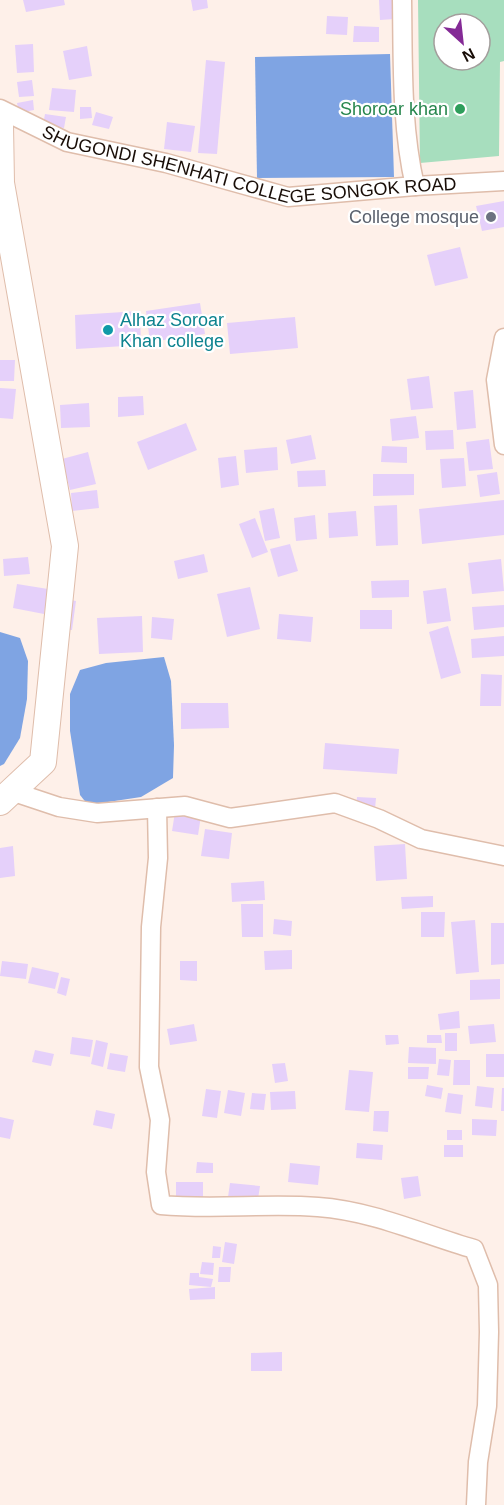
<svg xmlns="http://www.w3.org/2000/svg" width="504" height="1505" viewBox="0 0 504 1505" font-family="Arial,sans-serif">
<rect width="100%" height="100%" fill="#fef0e9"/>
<!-- green -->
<path fill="#a7debe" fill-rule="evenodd" d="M418,0H504V61L500,62L499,156L420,163ZM444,24H480V60H444Z"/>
<!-- water -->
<g fill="#7fa4e3">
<path d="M390,54L394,177L257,178L255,57Z"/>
<path d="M0,632L20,638L28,661L27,699L20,738L4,764L0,766Z"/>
<path d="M164,657L171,681L174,745L173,778L141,797L88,805L80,795L70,731V694L80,670L106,663Z"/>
</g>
<!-- building -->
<g fill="#e5d0fa">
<path d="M23,0H64L65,5L26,12Z"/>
<path d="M191,0H207L208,8L193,11Z"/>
<path d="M379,0H393L395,19L380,20Z"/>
<path d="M327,16L348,17L347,35L326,34Z"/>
<path d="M354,26L379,27V42H353Z"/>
<path d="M33,44L34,72L17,73L15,45Z"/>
<path d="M87,46L92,76L69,80L63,51Z"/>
<path d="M206,60L225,62L217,154L198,153Z"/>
<path d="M32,80L34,96L19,97L17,82Z"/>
<path d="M52,88L76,90L74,112L49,110Z"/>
<path d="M33,100L34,110L19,113L17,103Z"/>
<path d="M80,107H91L92,118L80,119Z"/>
<path d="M96,112L113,117L109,129L92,125Z"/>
<path d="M45,114L66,117L64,128L43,125Z"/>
<path d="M167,122L195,126L191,152L164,149Z"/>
<path d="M504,201V227L482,231L476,206Z"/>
<path d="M460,247L468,278L435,286L427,255Z"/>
<path d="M200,303L205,334L150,342L146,311Z"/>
<path d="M140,311L141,345L76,349L75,315Z"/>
<path d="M295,317L298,348L230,354L227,323Z"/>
<path d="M0,360H15L14,381H0Z"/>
<path d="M429,376L433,408L411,410L407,379Z"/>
<path d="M0,388L16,389L13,419L0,418Z"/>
<path d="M473,390L476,428L457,430L454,392Z"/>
<path d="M143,396L144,415L118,417V397Z"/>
<path d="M89,403L90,427L61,428L60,405Z"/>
<path d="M416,416L419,438L392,441L390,419Z"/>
<path d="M186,423L197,450L148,470L137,442Z"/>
<path d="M453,430L454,449L426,450L425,431Z"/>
<path d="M311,435L316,459L291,464L286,440Z"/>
<path d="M489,439L493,469L469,471L466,442Z"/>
<path d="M382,446L407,447V463L381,462Z"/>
<path d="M277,447L278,470L246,473L244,450Z"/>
<path d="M88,452L96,484L70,490L62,459Z"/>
<path d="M236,456L239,485L221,488L218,458Z"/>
<path d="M464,458L466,486L442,488L440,459Z"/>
<path d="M325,470L326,486L298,487L297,471Z"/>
<path d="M497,472L500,494L480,497L477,475Z"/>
<path d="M373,474H414V495L373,496Z"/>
<path d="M97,490L99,508L72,511L71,493Z"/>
<path d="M504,500V535L422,544L419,509Z"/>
<path d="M397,505L398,545L376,546L374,506Z"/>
<path d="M274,508L280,538L265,541L259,511Z"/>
<path d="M356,511L358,536L329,538L328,513Z"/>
<path d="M315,515L317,539L296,541L294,518Z"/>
<path d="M255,518L268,552L252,558L239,524Z"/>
<path d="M290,544L298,571L278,577L270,549Z"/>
<path d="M204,554L208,572L178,579L174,561Z"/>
<path d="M28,557L30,574L4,576L3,559Z"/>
<path d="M501,559L504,591L472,594L468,563Z"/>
<path d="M409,580V597L372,598L371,581Z"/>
<path d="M17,584L48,589L44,614L13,608Z"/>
<path d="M250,587L260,629L227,637L217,594Z"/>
<path d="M446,588L451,621L427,624L423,591Z"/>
<path d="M65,599L76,601L72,630L60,629Z"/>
<path d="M504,605V627L474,630L472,607Z"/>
<rect x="360" y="610" width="32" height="19"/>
<path d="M279,614L313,617L311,642L277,639Z"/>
<path d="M142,616L143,652L99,654L97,618Z"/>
<path d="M152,617L174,619L172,640L151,638Z"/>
<path d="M448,626L461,673L441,679L429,632Z"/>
<path d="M504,636V656L472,658L471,639Z"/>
<path d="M481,674L502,675L501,706H480Z"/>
<path d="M181,703H228L229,728L181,729Z"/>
<path d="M325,743L399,749L397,774L323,769Z"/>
<path d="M357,797L376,798L375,809L356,808Z"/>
<path d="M175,812L201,816L198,835L172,831Z"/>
<path d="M205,829L232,833L229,859L201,856Z"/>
<path d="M405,844L407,879L376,881L374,846Z"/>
<path d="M13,846L15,876L0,878V848Z"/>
<path d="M264,881L265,900L232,902L231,883Z"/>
<path d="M433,896V907L402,909L401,897Z"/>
<path d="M241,904H263V937H242Z"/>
<path d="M421,912H445L444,937H421Z"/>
<path d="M274,919L292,921L291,936L273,934Z"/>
<path d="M475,920L479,972L456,974L451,922Z"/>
<path d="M491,923H504V964L491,965Z"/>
<path d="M292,950V969L265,970L264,951Z"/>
<path d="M2,961L28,964L26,979L0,976Z"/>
<path d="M180,961H197V981L180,980Z"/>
<path d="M32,967L59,973L55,989L28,983Z"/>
<path d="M61,977L70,979L66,996L57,993Z"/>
<path d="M500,979V999L470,1000V980Z"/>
<path d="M459,1011L460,1028L440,1030L438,1014Z"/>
<path d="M194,1024L197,1041L170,1045L167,1029Z"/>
<path d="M494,1024L496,1042L470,1044L468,1026Z"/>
<rect x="445" y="1033" width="12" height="18"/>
<path d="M385,1035H398L399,1044L386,1045Z"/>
<path d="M427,1035H441L442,1043H427Z"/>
<path d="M72,1037L93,1040L90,1057L70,1054Z"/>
<path d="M96,1040L108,1043L103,1067L91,1064Z"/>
<path d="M409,1047L436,1048V1064L408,1063Z"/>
<path d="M35,1050L54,1054L51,1066L32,1062Z"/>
<path d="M110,1053L128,1056L125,1072L107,1069Z"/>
<rect x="486" y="1054" width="18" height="23"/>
<path d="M439,1059L451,1060L449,1076L437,1075Z"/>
<path d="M454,1060H470V1085H453Z"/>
<path d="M285,1063L288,1081L275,1083L272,1064Z"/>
<path d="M408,1067H429L428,1079H408Z"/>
<path d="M349,1070L373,1072L369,1112L345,1110Z"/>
<path d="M427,1085L443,1088L441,1099L425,1096Z"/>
<path d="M477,1086L494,1088L492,1108L475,1106Z"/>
<path d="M502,1088H504V1111H501Z"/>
<path d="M206,1089L221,1091L217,1118L202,1116Z"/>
<path d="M228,1090L245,1093L241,1116L224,1113Z"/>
<path d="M295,1091L296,1109L271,1110L270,1092Z"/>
<path d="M252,1093L266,1094L264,1110L250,1109Z"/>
<path d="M448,1093L463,1095L461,1114L445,1112Z"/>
<path d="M96,1110L115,1114L112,1129L93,1125Z"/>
<path d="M374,1111H389L388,1132L373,1131Z"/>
<path d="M0,1117L14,1120L10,1139L0,1137Z"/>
<path d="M472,1119L497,1120L496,1136L472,1135Z"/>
<rect x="447" y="1130" width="15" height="10"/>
<path d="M357,1143L383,1145L382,1160L356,1158Z"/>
<rect x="444" y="1145" width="19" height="12"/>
<path d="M197,1162L213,1163V1173H196Z"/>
<path d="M290,1163L320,1166L318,1185L288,1182Z"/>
<path d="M418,1176L421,1196L404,1199L401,1178Z"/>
<path d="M176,1182H203V1199L176,1200Z"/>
<path d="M230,1183L260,1186L258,1199L228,1197Z"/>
<path d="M225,1242L237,1244L234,1264L222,1262Z"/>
<path d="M213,1246L221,1247L220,1258H212Z"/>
<path d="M202,1262L214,1263L213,1275L200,1274Z"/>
<path d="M219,1267H231L230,1282H218Z"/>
<path d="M190,1273H199V1277L213,1279L211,1287L189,1285Z"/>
<path d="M215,1287V1299L190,1300L189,1289Z"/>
<path d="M282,1352V1371H251V1353Z"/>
</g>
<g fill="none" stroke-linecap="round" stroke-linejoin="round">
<!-- street casing -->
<g stroke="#dfbdab" stroke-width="21">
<g id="street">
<path d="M402,0C403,62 401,126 415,186"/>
<path id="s1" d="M0,109L67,142L166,163L288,197L415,186L504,181"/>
<path d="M504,338L496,380L504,445"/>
<path d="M11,791L59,807L97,813L185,806L230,818L335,803L379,819L421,839L504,856"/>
<path d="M157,808L158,858L151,927L149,1067L160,1120L156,1172L161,1205C214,1210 266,1203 318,1207C373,1211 422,1234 474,1249L488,1285L489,1332L487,1406L478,1462L476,1505"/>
</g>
</g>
<!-- secondary casing -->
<g stroke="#dfbdab" stroke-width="28">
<path id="secondary" d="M0,125L1,183L65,546L43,762L0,802"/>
</g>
<!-- street -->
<use href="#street" stroke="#fff" stroke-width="18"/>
<!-- secondary -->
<use href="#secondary" stroke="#fff" stroke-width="26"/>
</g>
<!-- markers -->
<circle fill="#2e9e5b" stroke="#fff" stroke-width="2" cx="460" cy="109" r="6"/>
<circle fill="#6b7280" stroke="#fff" stroke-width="2" cx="491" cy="217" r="6"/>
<circle fill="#0f9aa8" stroke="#fff" stroke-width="2" cx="108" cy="330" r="6"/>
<g text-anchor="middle" stroke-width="4.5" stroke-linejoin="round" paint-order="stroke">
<!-- leisure labels -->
<g font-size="18" fill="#27864d" stroke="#fff" text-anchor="end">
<text x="448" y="115">Shoroar khan</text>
</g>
<!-- street labels -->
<g font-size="18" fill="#180d07" stroke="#fff">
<text dy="6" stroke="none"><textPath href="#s1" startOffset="260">SHUGONDI SHENHATI COLLEGE SONGOK ROAD</textPath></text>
</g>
<!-- worship labels -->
<g font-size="18" fill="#5b616d" stroke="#fff" text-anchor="end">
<text x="479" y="223">College mosque</text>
</g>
<!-- culture labels -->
<g font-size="18" fill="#0d838f" stroke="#fff" text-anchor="start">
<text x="120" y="326">Alhaz Soroar<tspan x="120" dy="21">Khan college</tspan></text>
</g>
</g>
<!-- north arrow -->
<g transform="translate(462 42) rotate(153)"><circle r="28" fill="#ffffff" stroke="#a39e9c" stroke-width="1.5"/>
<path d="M0-4.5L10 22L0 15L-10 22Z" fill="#842a96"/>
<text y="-9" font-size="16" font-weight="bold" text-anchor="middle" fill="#180d07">N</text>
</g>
</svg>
